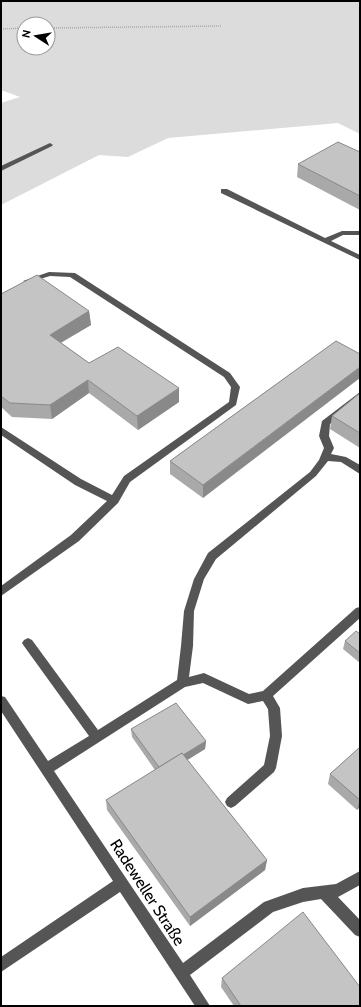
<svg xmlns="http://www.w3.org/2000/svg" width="361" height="1007" viewBox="0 0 361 1007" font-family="Cabin,sans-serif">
<rect width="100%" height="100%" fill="#fff"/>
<!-- green -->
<path fill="#dcdcdc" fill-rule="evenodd" d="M1,1H360V134L338,123L168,138L128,157L99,155L1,205V103L20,97L1,90ZM24,24H48V48H24Z"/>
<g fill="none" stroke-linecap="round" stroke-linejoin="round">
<!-- path -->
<g stroke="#777" stroke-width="1.5" stroke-dasharray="0.5 1.5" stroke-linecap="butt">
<path d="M48,28L221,26"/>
<path d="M1,29L24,28"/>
</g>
<!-- minor -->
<g fill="#555" fill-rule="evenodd">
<path d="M50,143L53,145L52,146L1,171V166Z"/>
<path d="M221,189H227L325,238L342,231H360V235H343L331,241L360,255V260L221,193Z"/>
<path d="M49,272L75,273L230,373L240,387L236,405L130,482L118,503L79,541L1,596V586L71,535L107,501L75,485L1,435V427L81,479L112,495L124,476L229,402L231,387L224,377L70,277L50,276L27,283L23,281Z"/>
<path d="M360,392V400L330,424L329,436L334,448L331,454L346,457L360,465V474L341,462L328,461L316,476L216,559L204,579L194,611L193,646L189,677L204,673L249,694L263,691L356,608L360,607V618L273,696L280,708L282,736L276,768L274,772L235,806L231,808L227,806L225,802L227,798L264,765L270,736L268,709L263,701L248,704L203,683L185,687L54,771L183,963L264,902L303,888L336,884L360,871V885L338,897L360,920V937L355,935L321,899L303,902L273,912L190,975L210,1006H195L120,892L1,972V957L113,881L1,711V696L5,697L48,761L89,736L24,646L22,643L24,640L28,638L32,640L98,730L177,680L181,646L184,611L194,579L208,553L310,472L319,460L324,448L319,436L322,421Z"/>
</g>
</g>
<!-- wall -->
<g fill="#a9a9a9">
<path d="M360,152V210L297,177L298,164Z"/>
<path d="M1,294L89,311L91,325L61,343L89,363L179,402L138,430L89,393L52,419L12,417L1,407Z"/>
<path d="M336,341L203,498L170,474V461Z"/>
<path d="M360,393V448L330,429L332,416Z"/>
<path d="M360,634V663L343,649L345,641Z"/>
<path d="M131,729L206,741L205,749L187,760L267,860L265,870L190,926L107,810L106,800L155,770L132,737Z"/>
<path d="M360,747V807L357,810L328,784L330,774Z"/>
<path d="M222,978L360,1006H234L221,987Z"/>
</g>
<!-- shaded-wall -->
<g fill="#898989">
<path d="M89,311L91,325L51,348L50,335Z"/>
<path d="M360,367V378L203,498V485Z"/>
<path d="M88,380L89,393L52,419L50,405Z"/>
<path d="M179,388V402L138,430L137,416Z"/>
<path d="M206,741L205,749L160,777V769Z"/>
<path d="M360,800V807L357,810Z"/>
<path d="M267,860L265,870L190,926V917Z"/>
</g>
<!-- building -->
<g fill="#c4c4c4" stroke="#898989">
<path d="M338,142L360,152V196L298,164Z"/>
<path d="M37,275L89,311L50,335L89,363L118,347L179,388L137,416L88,380L50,405L10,403L1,396V294Z"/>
<path d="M336,341L360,354V367L203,485L170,461Z"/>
<path d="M360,393V433L332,416Z"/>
<path d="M356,631L360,634V653L345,641Z"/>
<path d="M176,703L206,741L183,755L182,753L159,767L131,729Z"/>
<path d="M360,747V800L330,774Z"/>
<path d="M182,753L267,860L190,917L106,800Z"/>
<path d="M303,912L360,987V1006H241L222,978Z"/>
</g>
<g text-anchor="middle" stroke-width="3" stroke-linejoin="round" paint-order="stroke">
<!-- near-street labels -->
<g font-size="16" fill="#000" stroke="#fff">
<text transform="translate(148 892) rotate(57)" y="6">Radeweller Straße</text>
</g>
</g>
<!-- border -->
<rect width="361" height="1007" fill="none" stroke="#000000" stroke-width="4"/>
<!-- north arrow -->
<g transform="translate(36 36) rotate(282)"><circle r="19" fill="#ffffff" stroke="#999999"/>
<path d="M0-3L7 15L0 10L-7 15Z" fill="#000000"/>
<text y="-6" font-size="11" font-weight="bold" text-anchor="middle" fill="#000000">N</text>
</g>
</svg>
